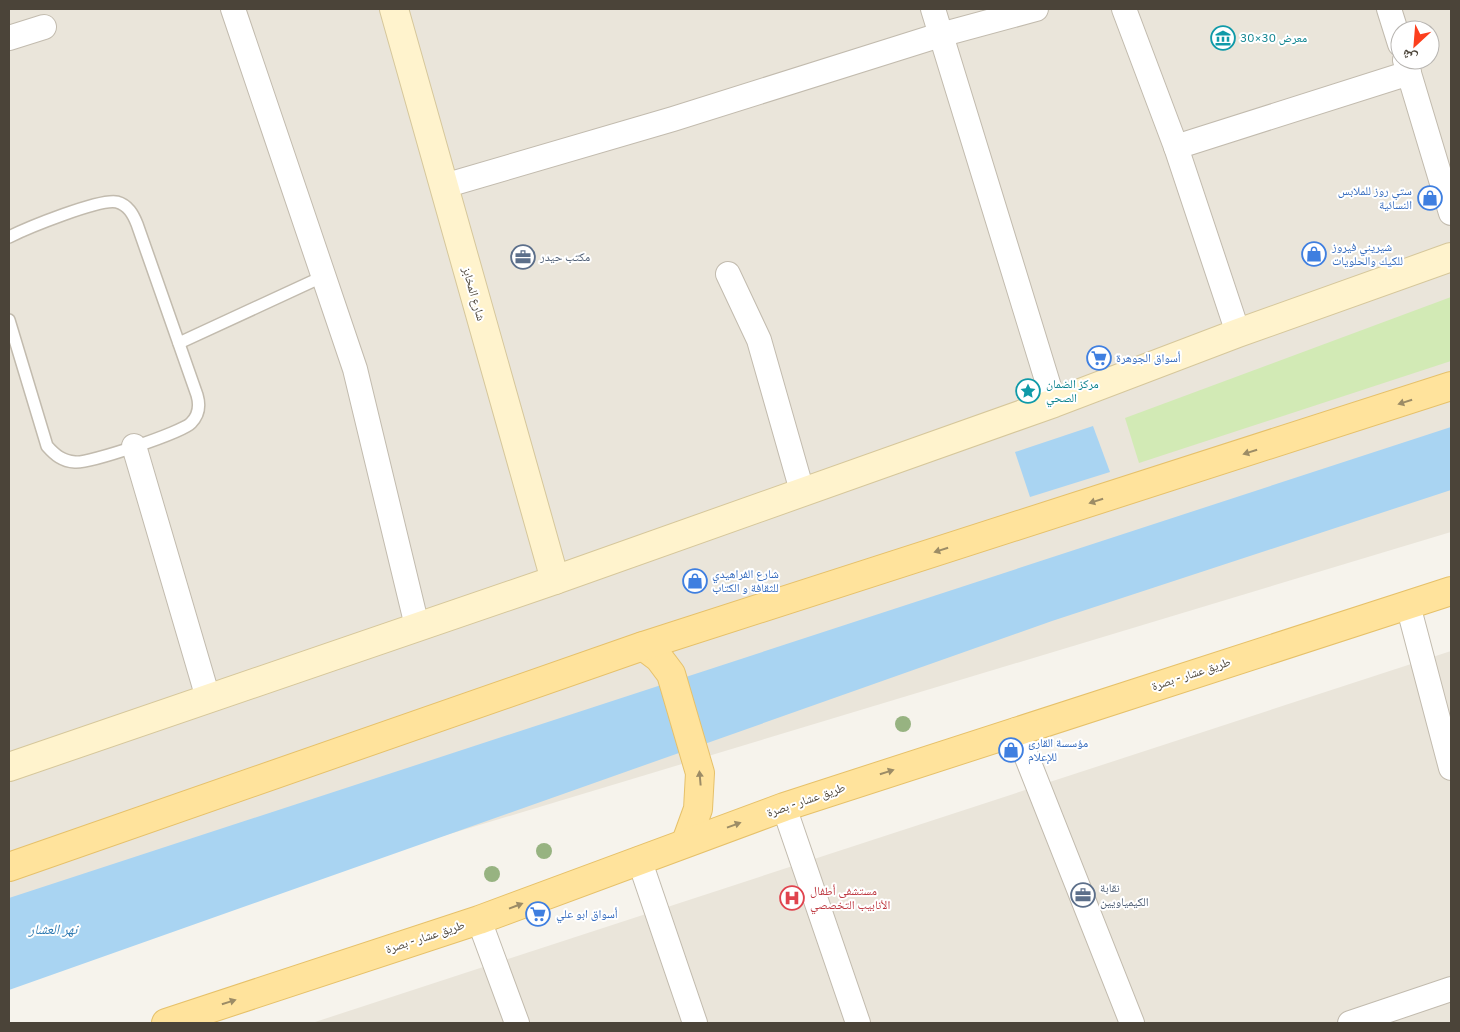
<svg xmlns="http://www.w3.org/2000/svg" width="1460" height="1032" viewBox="0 0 1460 1032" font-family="'IBM Plex Sans','Noto Naskh Arabic',sans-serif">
<rect width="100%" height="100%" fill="#f6f3ec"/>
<!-- residential -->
<g fill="#eae5da" fill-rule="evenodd">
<path d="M9,9H1451V532L9,967ZM1400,30H1430V60H1400Z"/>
<path d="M1451,651V1023H312Z"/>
</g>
<!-- green -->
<path fill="#d2eab5" d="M1451,297V361L1139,463L1125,418Z"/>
<!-- water -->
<g fill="#a9d4f2">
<path d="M1093,426L1110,472L1030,497L1015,452Z"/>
<path d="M1451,427V490L1052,621L9,990V898Z"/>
</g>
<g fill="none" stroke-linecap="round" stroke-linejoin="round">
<!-- lane casing -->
<g stroke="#c2bbae" stroke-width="14">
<g id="lane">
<path d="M9,237C27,228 100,198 117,202C128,205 133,214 137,224L197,395C200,405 199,415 191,423C183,432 88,464 75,462C62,461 55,455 47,446L9,320"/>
<path d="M179,343L324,276"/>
</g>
</g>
<!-- street casing -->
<g stroke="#c2bbae" stroke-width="26">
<g id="street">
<path d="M233,9L355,369L417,626"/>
<path d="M933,9L1054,403"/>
<path d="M1124,9L1176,147L1238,333"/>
<path d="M1389,9L1400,44"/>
<path d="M9,38L44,27"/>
<path d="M1405,60L1451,213"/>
<path d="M1176,147L1409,73"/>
<path d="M444,186L673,119L940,35L1036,9"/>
<path d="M728,274L759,340L802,491"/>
<path d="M134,446L208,698"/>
<path d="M1408,605L1451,768"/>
<path d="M1016,730L1132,1023"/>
<path d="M784,807L858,1023"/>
<path d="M639,859L695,1023"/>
<path d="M479,920L517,1023"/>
<path d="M1350,1023L1451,989"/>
</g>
</g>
<!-- secondary casing -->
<g stroke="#d6c79b" stroke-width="30">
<g id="secondary">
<path d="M394,9L555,580"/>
<path d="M9,767L555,580L1054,403L1238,333L1451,257"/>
</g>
</g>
<!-- primary casing -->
<g stroke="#e6c16a" stroke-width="30">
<g id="primary">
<path d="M643,646L659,658L671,674L700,773L698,809L686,842"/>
<path d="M9,867L643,646L1451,386"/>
<path d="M166,1023L479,920L784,807L1451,591"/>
</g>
</g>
<!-- lane -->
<use href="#lane" stroke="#fff" stroke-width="11"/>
<!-- street -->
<use href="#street" stroke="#fff" stroke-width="24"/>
<!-- secondary -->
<use href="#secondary" stroke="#fff3cd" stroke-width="28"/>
<!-- primary -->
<use href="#primary" stroke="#ffe39c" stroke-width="28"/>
</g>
<!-- trees -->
<g fill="#97b381">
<circle cx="903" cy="724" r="8"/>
<circle cx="544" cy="851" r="8"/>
<circle cx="492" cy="874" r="8"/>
</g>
<!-- one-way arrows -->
<defs><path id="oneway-solid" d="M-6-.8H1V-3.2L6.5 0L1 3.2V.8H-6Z" transform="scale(1.25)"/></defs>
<g fill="#9c8c66">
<use href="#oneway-solid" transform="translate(1405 402) rotate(162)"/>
<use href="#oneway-solid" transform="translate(1250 452) rotate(162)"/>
<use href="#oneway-solid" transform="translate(1096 501) rotate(162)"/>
<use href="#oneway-solid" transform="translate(941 550) rotate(162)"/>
<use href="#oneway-solid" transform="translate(887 772) rotate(-18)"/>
<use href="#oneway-solid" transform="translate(700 778) rotate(-95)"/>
<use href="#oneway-solid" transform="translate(734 825) rotate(-20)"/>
<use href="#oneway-solid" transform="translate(516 906) rotate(-21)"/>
<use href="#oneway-solid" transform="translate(229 1002) rotate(-18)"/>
</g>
<!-- icons -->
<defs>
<g id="museum-ring" transform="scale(1.25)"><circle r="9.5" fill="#fff" stroke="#0f9aa8" stroke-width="1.5"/><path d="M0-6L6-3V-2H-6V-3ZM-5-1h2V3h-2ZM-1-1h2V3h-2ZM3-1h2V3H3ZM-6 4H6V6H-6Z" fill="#0f9aa8"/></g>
<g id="shop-ring" transform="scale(1.25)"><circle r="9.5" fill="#fff" stroke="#3f7fe0" stroke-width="1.5"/><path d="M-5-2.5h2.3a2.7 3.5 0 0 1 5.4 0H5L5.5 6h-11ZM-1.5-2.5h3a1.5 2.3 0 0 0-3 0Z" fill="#3f7fe0"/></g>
<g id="office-ring" transform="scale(1.25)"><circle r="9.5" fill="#fff" stroke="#5c6f8a" stroke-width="1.5"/><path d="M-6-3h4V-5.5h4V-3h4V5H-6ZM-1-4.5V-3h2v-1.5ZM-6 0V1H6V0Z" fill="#5c6f8a"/></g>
<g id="supermarket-ring" transform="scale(1.25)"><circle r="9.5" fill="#fff" stroke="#3f7fe0" stroke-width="1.5"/><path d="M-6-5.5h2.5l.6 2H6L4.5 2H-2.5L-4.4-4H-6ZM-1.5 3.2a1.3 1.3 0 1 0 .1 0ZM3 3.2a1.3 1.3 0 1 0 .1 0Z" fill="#3f7fe0"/></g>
<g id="sight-ring" transform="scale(1.25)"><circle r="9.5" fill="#fff" stroke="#0f9aa8" stroke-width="1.5"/><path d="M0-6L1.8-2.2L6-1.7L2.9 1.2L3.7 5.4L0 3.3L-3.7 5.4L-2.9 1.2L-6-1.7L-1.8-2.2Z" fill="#0f9aa8"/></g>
<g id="hospital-ring" transform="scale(1.25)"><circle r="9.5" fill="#fff" stroke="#e0444e" stroke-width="1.5"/><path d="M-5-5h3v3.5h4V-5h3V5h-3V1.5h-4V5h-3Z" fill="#e0444e"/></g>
</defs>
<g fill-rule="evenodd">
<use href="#museum-ring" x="1223" y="38"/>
<use href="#shop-ring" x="1430" y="198"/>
<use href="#shop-ring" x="1314" y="254"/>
<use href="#office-ring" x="523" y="257"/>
<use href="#supermarket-ring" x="1099" y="358"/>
<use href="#sight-ring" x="1028" y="391"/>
<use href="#shop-ring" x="695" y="581"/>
<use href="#shop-ring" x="1011" y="750"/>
<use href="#office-ring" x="1083" y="895"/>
<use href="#hospital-ring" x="792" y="898"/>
<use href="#supermarket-ring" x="538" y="914"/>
</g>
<g text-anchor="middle" stroke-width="4" stroke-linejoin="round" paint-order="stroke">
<!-- culture labels -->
<g font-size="12" fill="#0d838f" stroke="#fff" text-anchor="start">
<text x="1240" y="42">معرض 30×30</text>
<text x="1046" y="388">مركز الضمان<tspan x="1046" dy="14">الصحي</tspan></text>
</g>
<!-- shop labels -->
<g font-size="12" fill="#366cbe" stroke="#fff" text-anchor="start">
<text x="1412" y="195" text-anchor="end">ستي روز للملابس<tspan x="1412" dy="14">النسائية</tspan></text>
<text x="1332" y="251">شيريني فيروز<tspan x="1332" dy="14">للكيك والحلويات</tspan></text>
<text x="1116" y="362">أسواق الجوهرة</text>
<text x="712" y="578">شارع الفراهيدي<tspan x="712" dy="14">للثقافة و الكتاب</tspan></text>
<text x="1028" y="747">مؤسسة القارئ<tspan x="1028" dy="14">للإعلام</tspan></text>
<text x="556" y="918">أسواق ابو علي</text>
</g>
<!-- service labels -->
<g font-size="12" fill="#4e5e75" stroke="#fff" text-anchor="start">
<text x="540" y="261">مكتب حيدر</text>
<text x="1100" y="892">نقابة<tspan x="1100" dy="14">الكيمياويين</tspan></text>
</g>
<!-- street labels -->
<g font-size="12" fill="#4b4439" stroke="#fff">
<text transform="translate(474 294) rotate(74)" y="4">شارع المخابز</text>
<text transform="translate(1191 674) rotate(-18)" y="4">طريق عشار - بصرة</text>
<text transform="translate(806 800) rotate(-19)" y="4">طريق عشار - بصرة</text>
<text transform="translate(425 937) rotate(-18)" y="4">طريق عشار - بصرة</text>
</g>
<!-- health labels -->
<g font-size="12" fill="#be3a42" stroke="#fff" text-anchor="start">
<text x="810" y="895">مستشفى أطفال<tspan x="810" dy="14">الأنابيب التخصصي</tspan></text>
</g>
<!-- water labels -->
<g font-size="14" font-style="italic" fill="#2e7ab2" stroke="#fff">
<text x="53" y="934">نهر العشار</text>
</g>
</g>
<!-- border -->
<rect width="1460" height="1032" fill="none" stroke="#4b4439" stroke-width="20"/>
<!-- north arrow -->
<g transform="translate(1415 45) rotate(206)"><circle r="24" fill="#ffffff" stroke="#b7b4b0"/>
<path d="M0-4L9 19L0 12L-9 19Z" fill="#fc3f1d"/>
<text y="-8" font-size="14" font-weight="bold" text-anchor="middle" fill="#4b4439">ش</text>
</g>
</svg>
